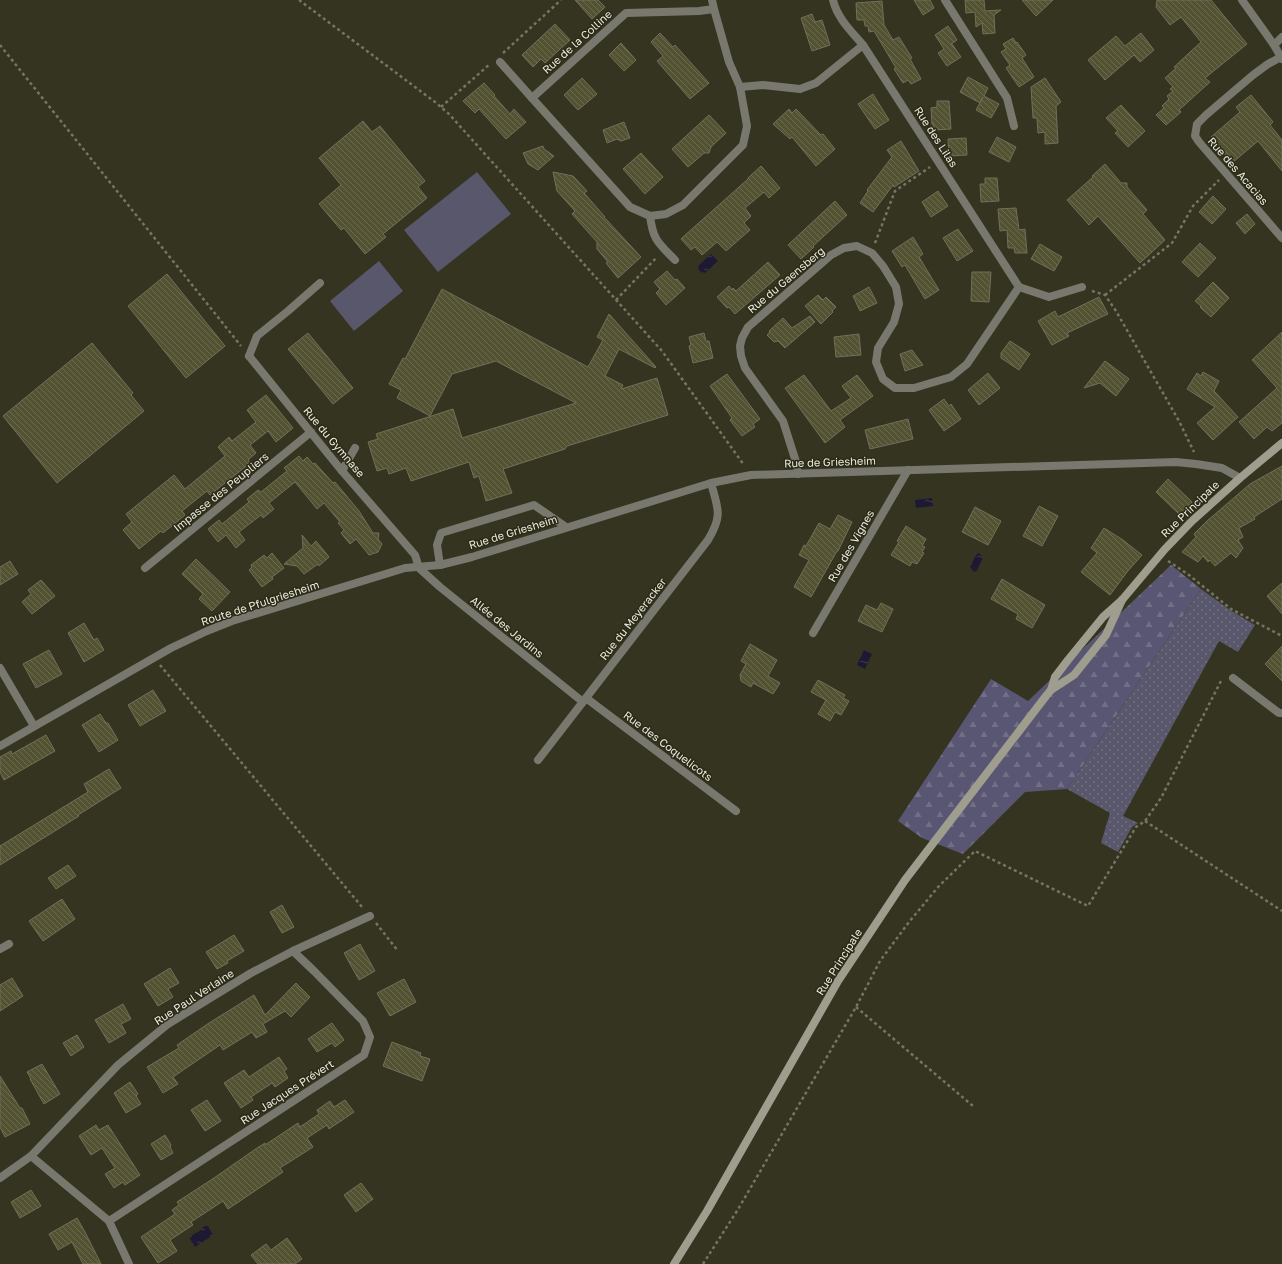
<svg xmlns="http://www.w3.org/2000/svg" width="1282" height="1264" viewBox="0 0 1282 1264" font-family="'Golos Text',sans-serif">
<defs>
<pattern id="grass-dots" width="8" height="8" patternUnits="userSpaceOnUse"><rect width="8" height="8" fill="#59576b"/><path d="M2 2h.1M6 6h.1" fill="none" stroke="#716f80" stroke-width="1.8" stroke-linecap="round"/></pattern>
<pattern id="forest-firs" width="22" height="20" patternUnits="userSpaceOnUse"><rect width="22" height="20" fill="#595673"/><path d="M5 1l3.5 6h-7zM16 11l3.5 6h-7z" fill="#716e86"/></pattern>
<pattern id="water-ripples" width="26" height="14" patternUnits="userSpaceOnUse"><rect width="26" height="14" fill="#1d1932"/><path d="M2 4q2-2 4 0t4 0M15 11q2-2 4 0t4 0" fill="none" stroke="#3e3b4f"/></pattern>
<pattern id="building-back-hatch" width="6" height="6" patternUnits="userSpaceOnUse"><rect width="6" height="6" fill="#535233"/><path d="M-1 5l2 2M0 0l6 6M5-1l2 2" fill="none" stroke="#6c6b50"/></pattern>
</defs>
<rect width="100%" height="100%" fill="#353420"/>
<!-- grass -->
<path fill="url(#grass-dots)" d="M1201,589L1230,610L1255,625L1238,652L1219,641L1123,816L1138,823L1132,827L1118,852L1101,843L1110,813L1067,789Z"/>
<!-- forest -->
<path fill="url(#forest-firs)" d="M1171,565L1201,589L1067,789L1025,792L963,854L922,838L898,821L991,679L1028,701Z"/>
<!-- pitch -->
<g fill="#59576b">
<path d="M477,172L511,214L438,272L404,230Z"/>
<path d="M379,261L403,291L354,331L330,301Z"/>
</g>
<!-- water -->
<g fill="url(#water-ripples)">
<path d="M711,254L718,261L705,273L703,272L702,273L698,269L699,268L698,266Z"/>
<path d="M932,498L933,506L916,508L915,500Z"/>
<path d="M979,553L983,558L976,572L973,571L970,567L976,555Z"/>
<path d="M864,650L872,654L865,669L857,665Z"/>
<path d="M204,1226H208L213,1235L195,1247L189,1237L201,1230Z"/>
</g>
<!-- building -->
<g fill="url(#building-back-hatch)" stroke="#717059">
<path d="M575,0H598L605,7L592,19Z"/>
<path d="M914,0H930L934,8L923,15Z"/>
<path d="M965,0H984L985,11L1001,10L994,15L995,33L983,34L982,23L976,27L975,12L966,13Z"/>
<path d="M1022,0H1053L1036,16Z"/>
<path d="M1157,0H1211L1247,44L1205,78L1210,82L1179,110L1181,112L1166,125L1156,115L1164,108L1162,106L1169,99L1167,96L1173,91L1170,89L1173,87L1165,78L1176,68L1174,67L1201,42L1181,17L1170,25L1156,7Z"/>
<path d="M882,1L884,25L893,40L899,37L912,58L910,59L921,79L911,84L908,80L903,83L894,69L896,68L874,31L869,32L868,26H865L864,20H857L856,3Z"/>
<path d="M812,14L815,22L822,20L830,45L812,51L801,18Z"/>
<path d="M555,24L570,40L545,63L541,59L533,67L522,55Z"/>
<path d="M948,26L957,40L951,44H952L961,57L947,66L938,53L944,49L935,35Z"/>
<path d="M660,33L673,47L675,45L709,83L690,99L657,61L663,56L651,42Z"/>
<path d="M1141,33L1154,50L1140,62L1134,55L1105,80L1088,60L1116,36L1125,46Z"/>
<path d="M1013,38L1016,43L1017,42L1026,55L1022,58L1034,77L1019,87L1006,68L1010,65L1001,52L1006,49L1003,44Z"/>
<path d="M621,43L636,60L624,71L609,55Z"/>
<path d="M968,77L988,88L984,96L999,104L991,118L976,110L983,97L980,103L960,92Z"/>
<path d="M582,78L597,94L578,110L564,95Z"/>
<path d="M1045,78L1061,102L1056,106L1058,143L1045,144V132L1038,133L1037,118H1033L1031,87Z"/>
<path d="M484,83L495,95L494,96L510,114L514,109L526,122L506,139L479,109L475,113L463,101Z"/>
<path d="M873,94L889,120L875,129L858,104Z"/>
<path d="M1251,95L1273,122L1270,125L1282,140V171L1258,141L1232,163L1211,137L1240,112L1236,107Z"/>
<path d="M937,101H949L951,129L934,130L933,124H932L931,108L937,107Z"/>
<path d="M1121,105L1145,131L1128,147L1115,133L1118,131L1106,118Z"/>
<path d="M789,109L792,113L796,109L821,135L823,134L835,149L816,166L792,137L790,139L773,124Z"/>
<path d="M709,115L726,133L711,147L709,153H704L688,167L672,149Z"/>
<path d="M363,121L372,132L380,126L425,181L418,187L427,198L383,234L386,237L365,254L344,228L341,230L319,204L341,185L319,158Z"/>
<path d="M624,122L630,138L621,141L617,139L607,143L603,130Z"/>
<path d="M997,137L1016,147L1009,162L989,152Z"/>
<path d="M966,138L967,155L949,156L948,139Z"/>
<path d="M901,141L919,171L894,187L893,185L873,212L860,203L868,191L867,190L892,157L887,150Z"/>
<path d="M543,146L544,149L554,156L538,170L528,164L523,153Z"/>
<path d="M641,153L663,177L645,194L623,169Z"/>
<path d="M1105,164L1121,183H1127V187L1147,210L1143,214L1165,240L1140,263L1098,216L1089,225L1067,200L1093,177L1092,176Z"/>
<path d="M761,166L780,188L769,198L764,192L745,208L751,216L744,223L750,230L726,251L717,242L702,255L695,247L691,250L681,239L683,237L748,179V178Z"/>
<path d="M553,172L573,176L587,191L584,193L605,217H604L641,257L618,278L606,263L608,262L597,249V242L572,214L575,211L557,191Z"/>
<path d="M985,178H997L999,201L981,202L980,184H985Z"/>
<path d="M938,191L948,206L931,217L922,202Z"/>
<path d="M1213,196L1226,209L1212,224L1199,212Z"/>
<path d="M835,201L847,215L813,246L814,247L801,259L788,245Z"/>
<path d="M1016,208L1019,230L1025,229L1027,253H1015L1014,248H1008L1007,230L1000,231L998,209Z"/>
<path d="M1247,214L1255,224L1245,234L1236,223Z"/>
<path d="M958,229L973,251L957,261L943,238Z"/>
<path d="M913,237L923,254L919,257L939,290L925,299L905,265L902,267L892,251Z"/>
<path d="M1200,243L1216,258L1198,277L1182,262Z"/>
<path d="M1040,244L1062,257L1054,271L1031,259Z"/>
<path d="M768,262L780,275L735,314L729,307L727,308L717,297L729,286L732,290L733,288L736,291Z"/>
<path d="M667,271L675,280L677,279L685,288L666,305L656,293L660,289L654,282Z"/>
<path d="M972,272H991L989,302L971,301Z"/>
<path d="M167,274L225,346L186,378L128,306Z"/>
<path d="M1213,282L1229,298L1211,317L1200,307L1201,306L1195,301Z"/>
<path d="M869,287L877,303L860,311L853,296Z"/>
<path d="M442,289L588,367L603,340L597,337L609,314L656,367L655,368L619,349L605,376L623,385L621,389L657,378L668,415L567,446L565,449L503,469L512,493L486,501L479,476L474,478L469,462L411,481L406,468L389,474L387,468L377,471L368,442L378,439L376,434L453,409L462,438L576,403L496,361L452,374L430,416L397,398L401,390L389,384L403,358L405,359Z"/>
<path d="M818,295L823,300L826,297L836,307L832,311L833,312L821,324L805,306Z"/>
<path d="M1099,297L1108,314L1067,333L1069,336L1052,345L1038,321L1055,311L1058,317Z"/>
<path d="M810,316L815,322L785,348L778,341L774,342L767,335L770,332L769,331L783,318L792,328Z"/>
<path d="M1282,332V423L1272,431L1267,427L1254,439L1239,422L1277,388L1252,360Z"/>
<path d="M308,333L353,388L333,404L288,349Z"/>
<path d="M704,333L706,341H709L713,358L693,363L689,346L691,345L689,337Z"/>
<path d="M859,334L861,355L836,357L834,337Z"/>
<path d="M1010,341L1030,354L1019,370L1001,358V353Z"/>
<path d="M92,343L133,393L131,395L144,411L57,483L3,416Z"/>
<path d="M912,350L923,365L905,371L900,354Z"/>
<path d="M1105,361L1129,379L1116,396L1100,383L1084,388Z"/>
<path d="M1203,372L1219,381L1214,391L1238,417L1213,440L1197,423L1215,407L1187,389L1197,373L1201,376Z"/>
<path d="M988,373L1000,388L979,405L968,390Z"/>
<path d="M727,374L760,419L753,424L755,427L742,436L730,420L732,418L710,386Z"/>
<path d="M804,375L831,411L851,398L842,386L857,375L873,396L840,420L845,427L825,443L785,388Z"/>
<path d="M266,395L293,428L276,442L268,431L250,445L256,453L248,460L250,463L210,495L207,491L182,511L185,515L163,533L161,531L139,549L123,530L132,522L126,514L174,475L185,489L225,456L218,447L229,437L232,441L256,422L247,410Z"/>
<path d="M944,399L949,406L951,404L961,419L944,431L929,410Z"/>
<path d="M908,419L913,439L870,449L865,430Z"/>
<path d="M299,456L303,461L307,457L313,464L315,463L333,483L335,482L359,511L373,533H379L378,539L382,544L378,552L369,555L356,539L350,544L341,533L344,530L338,523L340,522L324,503L317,509L295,482L269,503L274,509L263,518L261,515L239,532L245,540L236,548L226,535L218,542L208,529L219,520L222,524L249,502L247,499L258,490L261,492L287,471L284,468Z"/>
<path d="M1282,466V499L1254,517L1255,519L1239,528L1243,537L1238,540L1243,548L1236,558L1231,553L1215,566L1210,560L1208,562L1203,556L1198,562L1182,552L1196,537L1194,534L1207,521L1250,484Z"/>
<path d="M1168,479L1192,502L1180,515L1156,492Z"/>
<path d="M1039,506L1058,516L1042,546L1023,536Z"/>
<path d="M975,507L1001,521L988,545L962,532Z"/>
<path d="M838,515L852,522L838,551H837L811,597L794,587L809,560L799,555L804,545L806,546L819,523L830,529Z"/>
<path d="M906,526L926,539L922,546L925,547L922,552L924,553L917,564L912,562L910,566L891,555L899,542L897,541Z"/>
<path d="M1104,528L1123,540L1142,555L1127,572L1110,595L1081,572L1097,553L1091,548Z"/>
<path d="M302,535L311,546L316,541L329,557L319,566L318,564L304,574L297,566L284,564L303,548Z"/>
<path d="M272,553L284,568L272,577L273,579L262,587L249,570L252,567L251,565L264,555L267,558Z"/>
<path d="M196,559L230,592L212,611L199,599L203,594L182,574Z"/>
<path d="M10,561L18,574L0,585V567Z"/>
<path d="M1002,579L1045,605L1032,628L1016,619L1018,614L991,599Z"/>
<path d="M41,580L55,596L32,614L22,602L31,594L28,590Z"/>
<path d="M1282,583V614L1267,596Z"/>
<path d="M881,603L893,609L882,632L858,621L866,605L877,610Z"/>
<path d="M84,623L94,640L97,638L104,650L84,662L68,633Z"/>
<path d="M750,644L777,660L768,676L780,683L773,694L753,683L751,687L741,681L740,675L746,664L741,661Z"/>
<path d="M1282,646V681L1265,664Z"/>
<path d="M49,650L62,674L36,688L23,664Z"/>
<path d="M818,680L845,695L843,698L849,701L841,715L835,712L830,721L818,714L826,700L811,692Z"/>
<path d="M153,690L166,711L140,726L128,705Z"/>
<path d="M100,714L106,723H108L118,740L99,752L82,725Z"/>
<path d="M46,735L55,751L4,780L0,772V757L11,751L12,754Z"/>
<path d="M109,769L121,788L78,815L79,816L0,865V846L88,792L84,784Z"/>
<path d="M68,865L76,876L56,889L48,878Z"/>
<path d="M62,899L75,919L43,941L29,921Z"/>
<path d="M282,905L294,927L282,933L270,912Z"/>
<path d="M234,935L244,951L227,961L228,963L217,969L206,952Z"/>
<path d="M360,944L375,971L359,980L344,953Z"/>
<path d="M170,968L179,983L168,989L173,997L158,1006L144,984Z"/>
<path d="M12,978L23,996L0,1011V985Z"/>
<path d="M404,979L416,1002L390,1016L377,993Z"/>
<path d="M296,983L310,997L291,1017L285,1011L263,1024L267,1032L256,1038L252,1032L223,1050L220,1045L173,1077L178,1084L163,1093L147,1067L179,1048L177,1045L209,1023L254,995L265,1015Z"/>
<path d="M123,1004L131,1019L121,1024L126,1033L109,1043L95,1020Z"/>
<path d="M332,1023L344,1040L335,1047L332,1043L317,1052L308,1039Z"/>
<path d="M77,1035L84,1047L71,1056L63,1043Z"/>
<path d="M392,1042L421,1053L420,1056L430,1059L422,1081L383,1066Z"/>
<path d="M279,1057L287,1069L284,1071L288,1078L275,1087L272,1083L251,1097L253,1100L241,1108L224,1083L244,1070L249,1077Z"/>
<path d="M42,1064L60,1094L44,1104L30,1079H31L27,1072Z"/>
<path d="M0,1076L20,1108H22L30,1124L5,1137L0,1127Z"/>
<path d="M130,1082L138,1094L136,1096L141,1104L126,1113L114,1093Z"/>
<path d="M207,1100L221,1121L205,1131L191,1110Z"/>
<path d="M345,1100L354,1112L329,1129L327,1125L307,1138L313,1147L280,1168L283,1172L228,1209L223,1201L191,1222L193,1225L170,1240L177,1251L158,1263L141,1237L175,1214L172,1210L179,1205L177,1202L214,1178L257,1148L265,1143V1145L298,1123L300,1127L319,1114L317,1110L330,1101L334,1107Z"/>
<path d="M96,1125L99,1130L108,1125L140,1175L125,1185L123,1182L114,1188L105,1174L115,1168L102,1148L91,1155L79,1136Z"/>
<path d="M165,1135L171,1145L170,1147L173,1153L161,1160L151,1144Z"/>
<path d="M361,1183L373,1199L356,1212L344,1195Z"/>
<path d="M31,1190L41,1206L20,1218L11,1202Z"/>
<path d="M77,1218L85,1232L101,1264H83L72,1242L58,1250L49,1234Z"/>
<path d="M287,1238L302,1259L295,1264H258L251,1255L266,1244L271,1250Z"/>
</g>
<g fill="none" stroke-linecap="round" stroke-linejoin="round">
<!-- path -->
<g stroke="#767564" stroke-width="2.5" stroke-dasharray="3 3" stroke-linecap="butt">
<path d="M299,0L435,102L449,114L662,351L744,465"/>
<path d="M0,45L241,346"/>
<path d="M503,53L561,0"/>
<path d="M441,107L490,64"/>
<path d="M875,243L895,191L930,167"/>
<path d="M1092,291L1105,295L1116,311L1179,421L1194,452"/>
<path d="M1105,295L1172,243L1193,206L1219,180"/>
<path d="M616,300L657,257"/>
<path d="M1168,561L1189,575L1231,609L1282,636"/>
<path d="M160,665L362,907"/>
<path d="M1145,821L1282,911"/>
<path d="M376,923L398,951"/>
<path d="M856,1007L973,1106"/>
<path d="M703,1264L737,1211L856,1007L880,961L909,922L939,886L975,851L1088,906L1136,827L1145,821L1161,798L1222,679"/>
</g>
<!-- service -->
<g stroke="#78786e" stroke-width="8">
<path d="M249,356L257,336L288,311L320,283"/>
<path d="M342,471L355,448"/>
<path d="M440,565L437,545L441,533L534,505L566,527"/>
<path d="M0,949L9,944"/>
</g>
<!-- minor -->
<g stroke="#78786e" stroke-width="8">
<path d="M712,0L714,9L729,62L740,87L747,126L743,145L683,205L666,214L650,216L630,207L532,98L626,13L699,11L714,9"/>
<path d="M833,0C837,18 852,32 863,45L1019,287"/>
<path d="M945,0L1007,98L1014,126"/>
<path d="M1274,45L1282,37"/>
<path d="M1281,57L1268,64L1253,75L1206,115L1197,124L1195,136L1199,142L1282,238"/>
<path d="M500,62L532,98"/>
<path d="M740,87L763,85L800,89L816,83L863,45"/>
<path d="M650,216C653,240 658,243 675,260"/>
<path d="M1019,287L1049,297L1082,287"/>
<path d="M249,356L342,471L415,555L419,568L440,587L583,702"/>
<path d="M798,474L797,465L783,421L745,368L741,356L740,346L742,338L748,327L831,255L844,248L857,246L872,253L883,266L896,287L899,304L894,322L878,348L876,362L883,379L895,388H914L951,377L967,364L1019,287"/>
<path d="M145,568L311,432"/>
<path d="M813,633L908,470"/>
<path d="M0,668L34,726"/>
<path d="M1233,678L1279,713H1282"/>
<path d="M586,698L736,811"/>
<path d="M538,760L708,540C723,515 718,509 711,483"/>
<path d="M31,1156L109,1221L129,1264"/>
<path d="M0,1178L31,1156L118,1065L168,1024L251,973L293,951L370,916"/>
<path d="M109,1221L364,1055L370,1037L363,1021L314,971L293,951"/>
</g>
<!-- tertiary -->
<g stroke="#78786e" stroke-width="8">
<path d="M1242,0L1274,45L1282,59"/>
<path d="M0,746L171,648L207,631L232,621L405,568L440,565L472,557L711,483L751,475L1176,462L1196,464L1222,468L1240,478"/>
</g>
<!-- secondary -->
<g stroke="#9f9e8e" stroke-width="8">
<path d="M1051,690L1055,677L1068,660L1103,617L1122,600L1165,549L1192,521L1240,478L1282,443"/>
<path d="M674,1264L707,1211L838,981L905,880L1046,696L1051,690L1074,675L1106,635L1122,600"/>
</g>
</g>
<g text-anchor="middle" stroke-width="3" stroke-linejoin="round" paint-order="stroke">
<!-- street labels -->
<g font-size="11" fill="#ebeade" stroke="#2b2a16">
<text transform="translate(577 42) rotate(-42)" y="4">Rue de la Colline</text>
<text transform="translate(936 137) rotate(57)" y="4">Rue des Lilas</text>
<text transform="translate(1238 171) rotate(49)" y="4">Rue des Acacias</text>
<text transform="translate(786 280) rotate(-40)" y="4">Rue du Gaensberg</text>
<text transform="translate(334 442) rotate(50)" y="4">Rue du Gymnase</text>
<text transform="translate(830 462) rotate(-2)" y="4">Rue de Griesheim</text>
<text transform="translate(221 492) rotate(-39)" y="4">Impasse des Peupliers</text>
<text transform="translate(1190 509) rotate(-44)" y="4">Rue Principale</text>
<text transform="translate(513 532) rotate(-17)" y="4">Rue de Griesheim</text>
<text transform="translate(851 546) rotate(-60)" y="4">Rue des Vignes</text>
<text transform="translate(260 603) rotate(-18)" y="4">Route de Pfulgriesheim</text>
<text transform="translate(633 619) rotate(-52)" y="4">Rue du Meyeracker</text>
<text transform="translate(507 627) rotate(39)" y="4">Allée des Jardins</text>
<text transform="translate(668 746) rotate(37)" y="4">Rue des Coquelicots</text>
<text transform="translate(839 962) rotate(-58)" y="4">Rue Principale</text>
<text transform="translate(194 997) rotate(-33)" y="4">Rue Paul Verlaine</text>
<text transform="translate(287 1092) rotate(-33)" y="4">Rue Jacques Prévert</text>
</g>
</g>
</svg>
